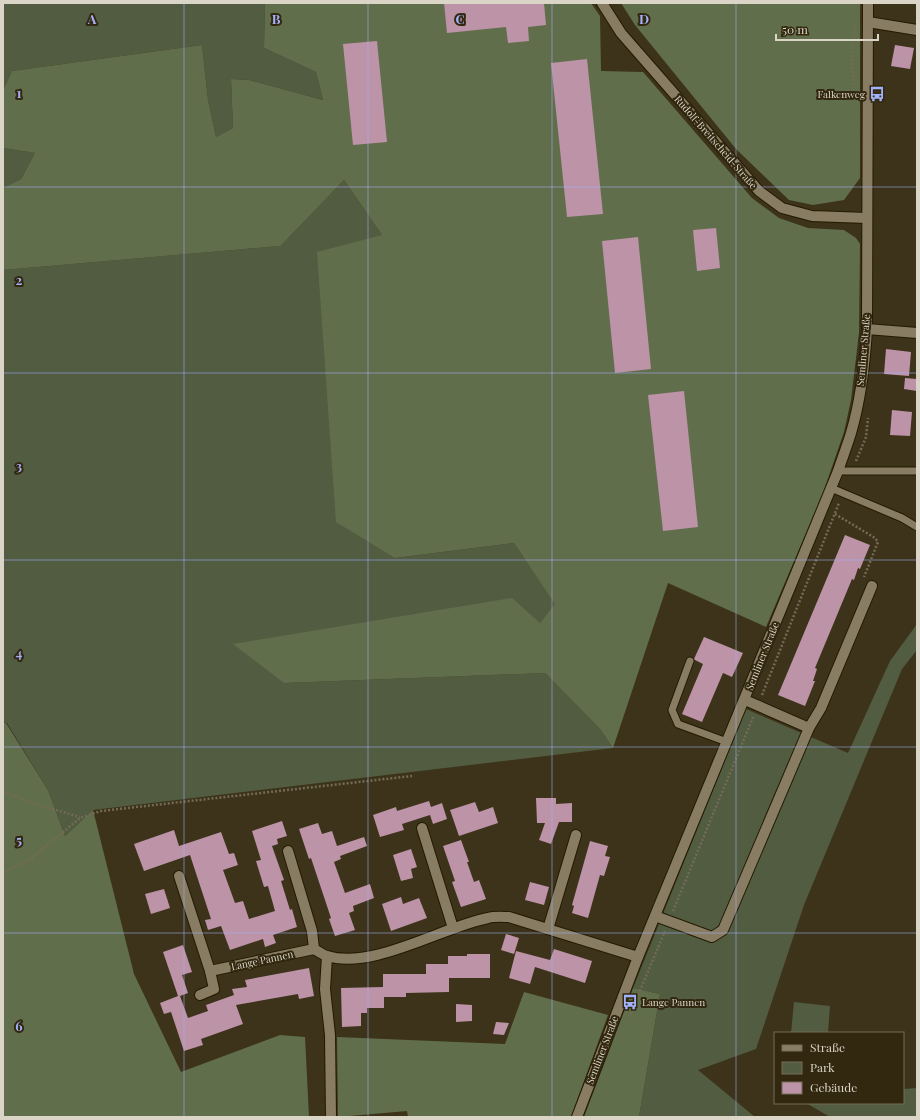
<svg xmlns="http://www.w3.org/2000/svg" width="920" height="1120" viewBox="0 0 920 1120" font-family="'Playfair Display',serif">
<rect width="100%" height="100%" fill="#3c331a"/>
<!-- green -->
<g fill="#515c41">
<path d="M3,3H265L264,48L316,72L323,100L249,80L231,79L233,128L216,137L208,100L202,45L12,71L3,90Z"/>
<path d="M3,148L35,153L21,179L3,188Z"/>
<path d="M344,180L382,235L395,558L514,543L556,604L540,623L284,683L545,673L600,729L613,748L93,810L65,836L48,790L7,723L3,722V270L279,246Z"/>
<path d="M917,624V650L902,669L804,905L756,1049L698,1070L755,1117H639L660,994L633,988L746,709L848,753L890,661Z"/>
<path d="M794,1002L830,1006L828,1033H791Z"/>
<path d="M917,1088V1117H830L806,1103H903V1089Z"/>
</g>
<!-- forest -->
<g fill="#616e4b">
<path d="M265,3H591L600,16L601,71L643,72L752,198L779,218L808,228L844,230L856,238L860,244L859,333L851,400L844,432L823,493L766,627L668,583L613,748L600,729L545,673L284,683L233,644L512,598L540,623L555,604L514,543L395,558L336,522L317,252L382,235L344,180L280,246L3,270V188L21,179L35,153L3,148V90L12,71L202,45L208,100L216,137L233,128L231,79L249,80L323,100L316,72L264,48Z"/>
<path d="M621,3H860V178L844,200L813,205L789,200L736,149L635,25Z"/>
<path d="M3,722L6,723L48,790L65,836L93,810L134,974L181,1072L280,1035L305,1037L309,1117H3Z"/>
<path d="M633,988L660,994L639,1117H584Z"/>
<path d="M524,992L608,1015L571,1117H408L407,1111L338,1117L337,1037L505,1044Z"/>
</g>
<!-- building -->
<g fill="#bc93a7">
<path d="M444,3H544L546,25L528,27L529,41L508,43L506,27L447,33Z"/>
<path d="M377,41L387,142L353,145L343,44Z"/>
<path d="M895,45L914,48L910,69L891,66Z"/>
<path d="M587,59L603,214L567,217L551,63Z"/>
<path d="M716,228L720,268L697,271L693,230Z"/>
<path d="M638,237L651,369L615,373L602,241Z"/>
<path d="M886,349L911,352L909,376L884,374Z"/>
<path d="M905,378L917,379V391L904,389Z"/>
<path d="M684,391L698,527L663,531L648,395Z"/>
<path d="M892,410L912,412L910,436L890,435Z"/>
<path d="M845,535L870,545L860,569L858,568L854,580L852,579L815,668L817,669L813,681H815L805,706L778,695Z"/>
<path d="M704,637L743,653L732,677L723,673L702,722L682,714L703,664L695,660L694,659Z"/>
<path d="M536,798H556V804L572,803V822H559L551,844L539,840L545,823H537Z"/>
<path d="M429,801L431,807L442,803L447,819L433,824L430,815L402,824L404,830L380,837L373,815L396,807L397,811Z"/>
<path d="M475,802L479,812L493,807L498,823L459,836L450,810Z"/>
<path d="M282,821L287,836L277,839L278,844L272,846L284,880L281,881L290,910L292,909L297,927L273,935L276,943L265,947L263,939L230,950L221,926L208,930L205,920L211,919L190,855L144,871L134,844L174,830L179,846L221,832L229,854L234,853L238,865L223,870L235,903L243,901L249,919L275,911L268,886L264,887L256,861L261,860L252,831Z"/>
<path d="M318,823L322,834L332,831L337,846L364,837L367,846L340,856L341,859L334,862L345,893L370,884L374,898L353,906L354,911L349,913L355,930L335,936L329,919L331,918L311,858L309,859L299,829Z"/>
<path d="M461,840L469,862H467L474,882L479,880L486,899L461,907L452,882L455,881L443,846Z"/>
<path d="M590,841L608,846L605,856L610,857L604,876L600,875L588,918L572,913L574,906L572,905Z"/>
<path d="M411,849L417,867L411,869L413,878L401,881L393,855Z"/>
<path d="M530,882L549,887L544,905L525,900Z"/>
<path d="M164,889L170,908L151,914L145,894Z"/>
<path d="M401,897L403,904L419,898L427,918L391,931L382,904Z"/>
<path d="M506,934L519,938L514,954L501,950Z"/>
<path d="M183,945L192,972L182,975L188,993L180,996L188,1018L208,1011L206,1005L234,995L232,989L247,987L245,980L309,968L314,996L299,999L298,994L236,1005L243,1024L201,1039L203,1045L184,1051L171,1012L164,1014L160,1003L178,996L163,952Z"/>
<path d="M554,949L592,961L585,983L535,967L530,984L509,978L516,951L550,960Z"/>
<path d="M467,954H490V978H449V992L406,993V997H384V1008H367V1013H361V1026L342,1027L341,988L383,987V974H426V964H448V956H467Z"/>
<path d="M456,1004L472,1005V1021L456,1022Z"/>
<path d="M496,1022L509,1023L504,1035L493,1034Z"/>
</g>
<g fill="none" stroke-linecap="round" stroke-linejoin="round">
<!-- service casing -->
<g stroke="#231a03" stroke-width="9">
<g id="service">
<path d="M838,471H917"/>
<path d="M831,488L902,518L917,527"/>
<path d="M690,661L672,710L678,724L727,742"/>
</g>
</g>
<!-- minor casing -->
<g stroke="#231a03" stroke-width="12">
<g id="minor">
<path d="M868,22L917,30"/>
<path d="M867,329L917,333"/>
<path d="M745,700L809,728"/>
<path d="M422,828L453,928"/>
<path d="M288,851L312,931L314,949"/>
<path d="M179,876L210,971L314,949C318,951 323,955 327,956C373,970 442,927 488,918C495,916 503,917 509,917L638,957"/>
<path d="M655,916L712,937L723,930L809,728L821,708L872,586"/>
<path d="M548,929L576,835"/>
<path d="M327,956L325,989L330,1035L331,1117"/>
<path d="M200,995L214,989L210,971"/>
</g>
</g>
<!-- tertiary casing -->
<g stroke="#231a03" stroke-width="12">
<g id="tertiary">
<path d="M602,3L621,33L759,191L782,208L812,216L867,218"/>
<path d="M577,1117L638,957L838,471C842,459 847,446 851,433C861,399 865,364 867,329L868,3"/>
</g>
</g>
<!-- path -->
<g stroke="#736b56" stroke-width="2.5" stroke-dasharray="2 2" stroke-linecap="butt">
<path d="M855,85C851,66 851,46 856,27"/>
<path d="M856,461L866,437L868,418"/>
<path d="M835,514L875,538L878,542L864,577"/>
<path d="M762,695L839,503"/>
<path d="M3,792L39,805L80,817"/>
<path d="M3,872L29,860L80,818L101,811L412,776"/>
<path d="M673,911L754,715"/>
<path d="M629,1017L665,931"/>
</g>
<!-- service -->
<use href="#service" stroke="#887d63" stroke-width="7"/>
<!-- minor -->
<use href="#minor" stroke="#887d63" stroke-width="10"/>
<!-- tertiary -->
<use href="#tertiary" stroke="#887d63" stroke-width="10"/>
</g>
<!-- grid -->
<path fill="none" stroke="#a4b2fc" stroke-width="1" stroke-opacity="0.55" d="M184,3V1117M368,3V1117M552,3V1117M736,3V1117M3,187H917M3,373H917M3,560H917M3,747H917M3,933H917"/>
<!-- icons -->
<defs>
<g id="bus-bare" transform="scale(1.2)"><path d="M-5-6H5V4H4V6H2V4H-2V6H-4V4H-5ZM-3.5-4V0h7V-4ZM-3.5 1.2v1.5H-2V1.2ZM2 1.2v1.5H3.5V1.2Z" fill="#a4b2fc" stroke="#322810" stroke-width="2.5" paint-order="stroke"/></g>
</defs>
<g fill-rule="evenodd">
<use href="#bus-bare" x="877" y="94"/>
<use href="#bus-bare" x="630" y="1002"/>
</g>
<g text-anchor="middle" stroke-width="4" stroke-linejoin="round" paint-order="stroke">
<!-- poi labels -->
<g font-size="10" fill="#dbd5c7" stroke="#322810" text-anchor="end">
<text x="865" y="98">Falkenweg</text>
<text x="642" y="1006" text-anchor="start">Lange Pannen</text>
</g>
<!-- street labels -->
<g font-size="10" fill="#dbd5c7" stroke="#322810">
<text transform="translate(716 142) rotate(49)" y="4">Rudolf-Breitscheid-Straße</text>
<text transform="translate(863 350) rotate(-85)" y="4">Semliner Straße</text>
<text transform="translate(762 656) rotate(-68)" y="4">Semliner Straße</text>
<text transform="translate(262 960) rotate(-12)" y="4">Lange Pannen</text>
<text transform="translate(602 1050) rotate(-69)" y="4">Semliner Straße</text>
</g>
</g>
<g font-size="13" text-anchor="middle" font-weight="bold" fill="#a4b2fc" stroke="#322810" stroke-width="4" stroke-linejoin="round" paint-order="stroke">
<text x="92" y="24">A</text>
<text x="276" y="24">B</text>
<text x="460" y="24">C</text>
<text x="644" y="24">D</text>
<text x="19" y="98">1</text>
<text x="19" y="285">2</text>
<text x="19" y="471">3</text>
<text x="19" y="658">4</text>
<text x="19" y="845">5</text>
<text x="19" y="1031">6</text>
</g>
<!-- border -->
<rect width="920" height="1120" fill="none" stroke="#dbd5c7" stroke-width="8"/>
<!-- legend -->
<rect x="774" y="1032" width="130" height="72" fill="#322810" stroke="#766d59"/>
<rect x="782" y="1045" width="20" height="6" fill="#887d63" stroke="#766d59"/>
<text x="810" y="1052" font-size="12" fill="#dbd5c7">Straße</text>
<rect x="782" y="1062" width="20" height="12" fill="#515c41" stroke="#766d59"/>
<text x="810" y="1072" font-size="12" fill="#dbd5c7">Park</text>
<rect x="782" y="1082" width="20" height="12" fill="#bc93a7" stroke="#766d59"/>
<text x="810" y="1092" font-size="12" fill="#dbd5c7">Gebäude</text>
<!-- scale -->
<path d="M776 34v6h102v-6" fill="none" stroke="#dbd5c7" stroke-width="2"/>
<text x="782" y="34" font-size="12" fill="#dbd5c7" stroke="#322810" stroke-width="3" paint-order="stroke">50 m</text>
</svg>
